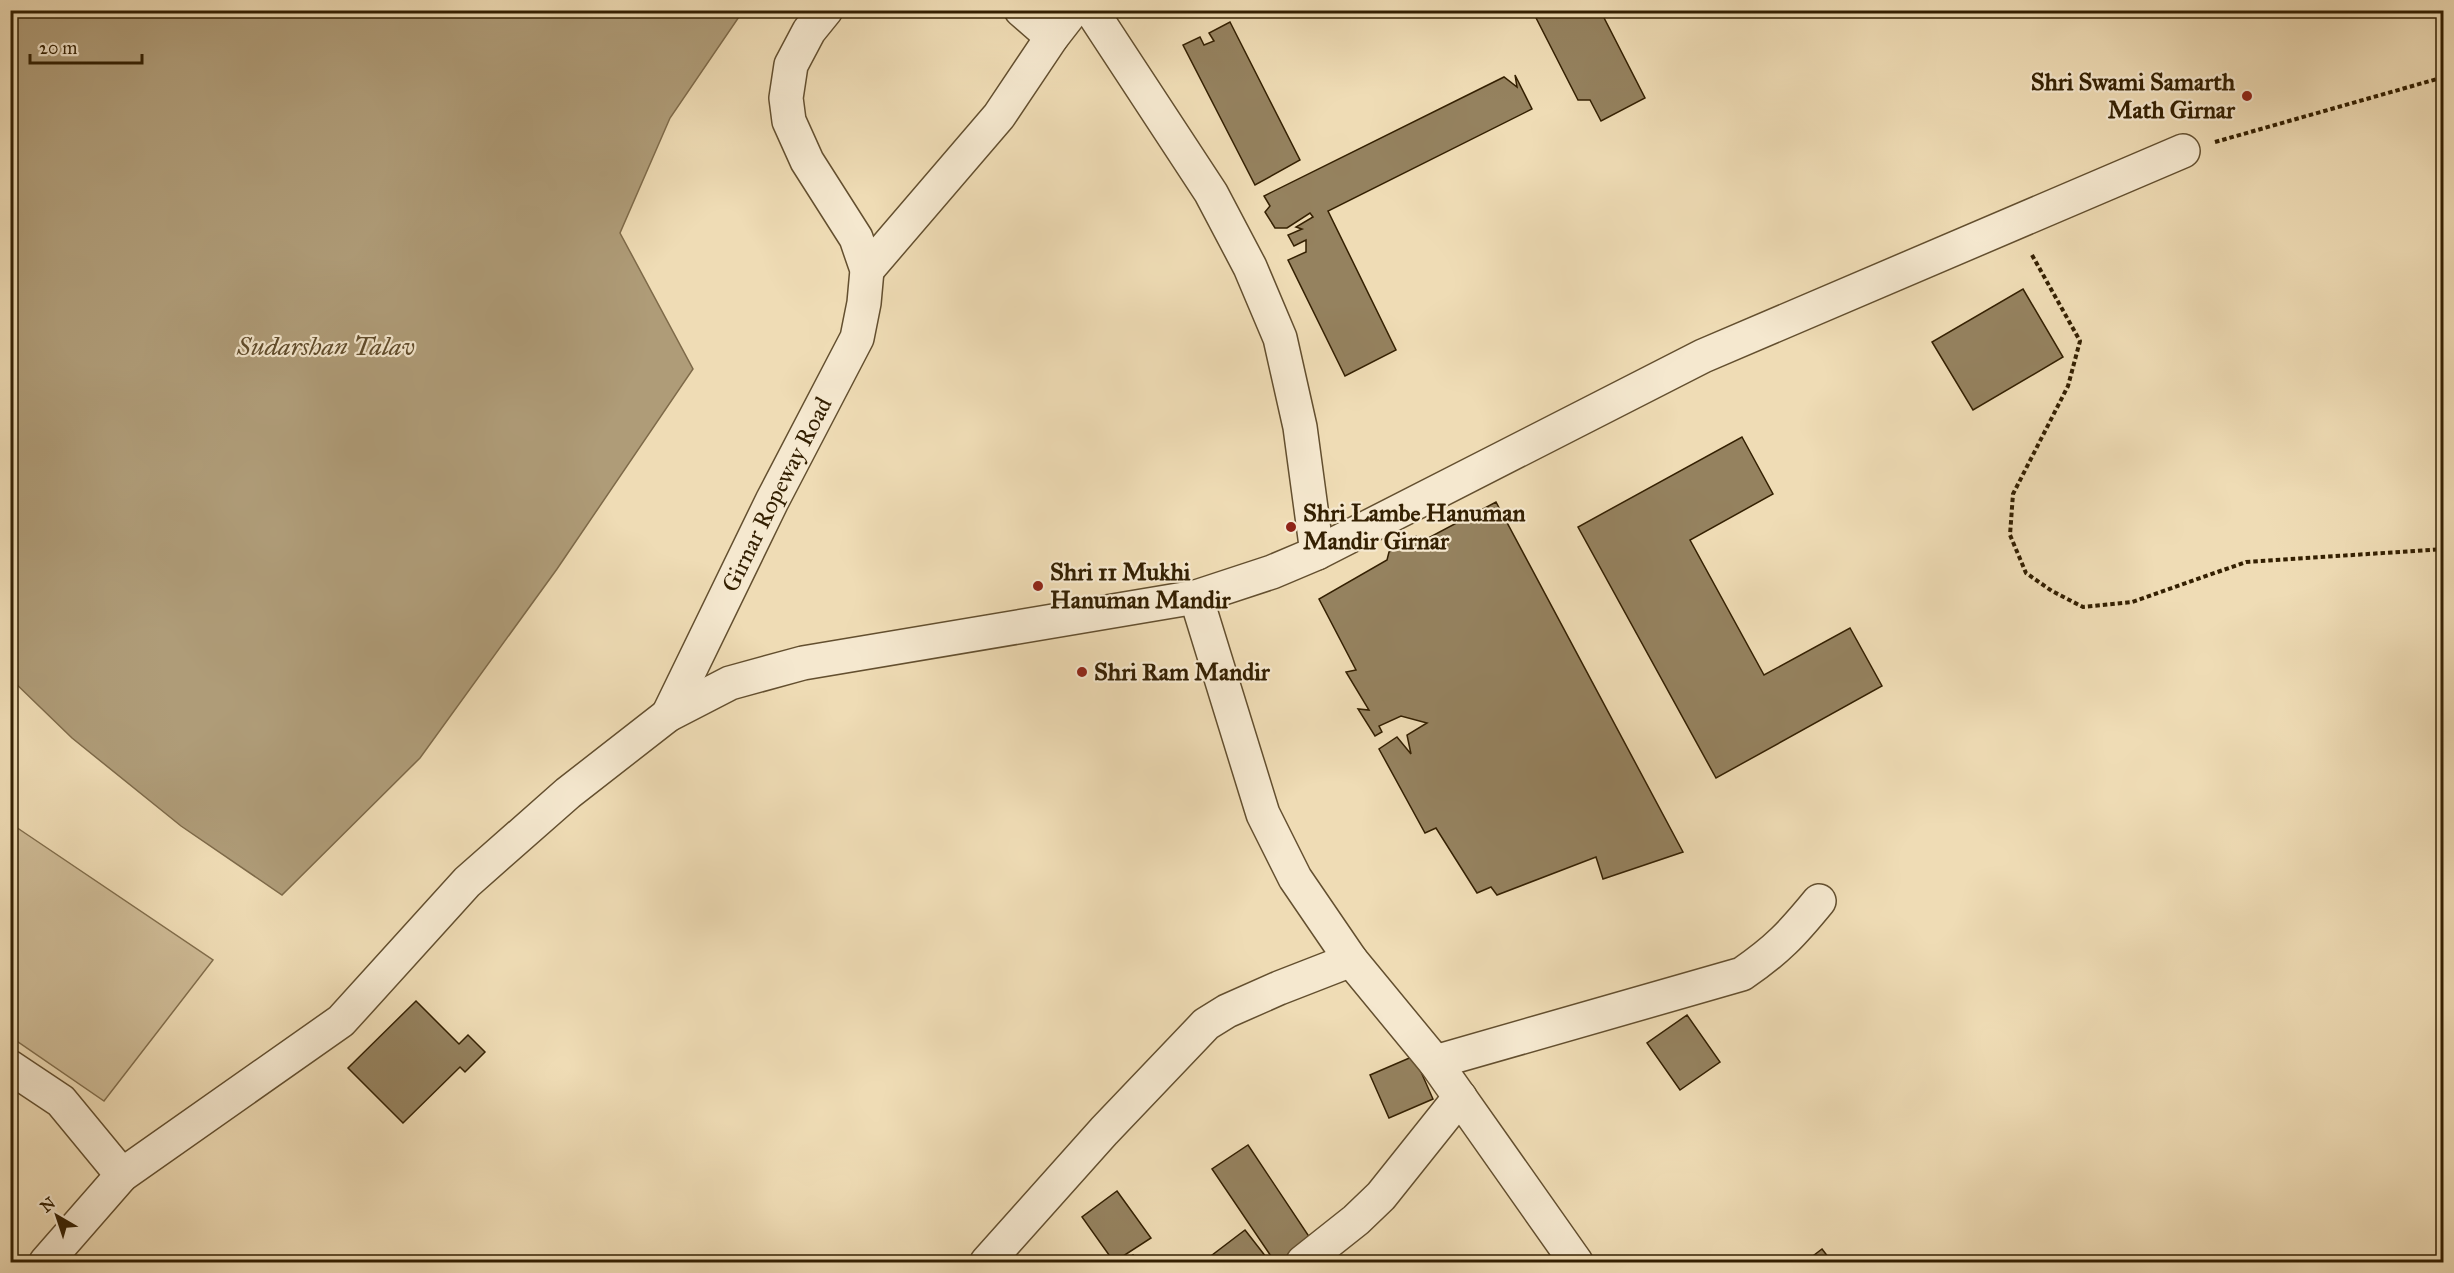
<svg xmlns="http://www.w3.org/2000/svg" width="2454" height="1273" viewBox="0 0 2454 1273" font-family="'IM FELL Great Primer',serif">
<rect width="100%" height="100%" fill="#efdcb5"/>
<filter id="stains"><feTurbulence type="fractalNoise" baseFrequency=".00333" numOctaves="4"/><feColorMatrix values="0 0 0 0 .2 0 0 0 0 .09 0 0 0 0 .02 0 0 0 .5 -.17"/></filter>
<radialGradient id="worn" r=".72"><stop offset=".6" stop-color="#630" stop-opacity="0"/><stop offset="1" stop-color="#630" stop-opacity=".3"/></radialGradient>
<!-- green -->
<path fill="#cfbc97" stroke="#826e4c" stroke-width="1.5" d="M10,823L213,960L104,1101L11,1037Z"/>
<!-- water -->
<path fill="#af9c78" stroke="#7e6a49" stroke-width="1.5" d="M176,10L178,13L181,10L743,11L670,118L620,233L693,369L557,569L420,758L282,895L181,826L72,738L11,679V11Z"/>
<!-- building -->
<g fill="#95825f" stroke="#342002" stroke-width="1.5">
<path d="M1532,10H1600L1645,98L1601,121L1590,100H1578Z"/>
<path d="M1230,22L1300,160L1255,185L1183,45L1200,37L1204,45L1214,41L1209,33Z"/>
<path d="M1515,75L1532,109L1328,211L1396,350L1345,376L1288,260L1306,252V240L1294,246L1288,235L1302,229L1296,227L1313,217L1310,213L1287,228H1275L1265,212L1270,206L1264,196L1504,77L1517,87Z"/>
<path d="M2023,289L2063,357L1973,410L1932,342Z"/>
<path d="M1742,437L1773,494L1690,540L1764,675L1850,628L1882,686L1716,778L1578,527Z"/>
<path d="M1496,502L1683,852L1603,879L1596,857L1497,895L1491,887L1477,893L1436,828L1425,833L1379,749L1397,737L1411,754L1407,735L1427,723L1401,716L1379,726L1382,732L1375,736L1358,709L1369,710L1346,672L1356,670L1319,599L1387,560L1389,552L1416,536L1419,543Z"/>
<path d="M416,1001L459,1044L468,1035L485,1052L465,1072L460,1067L403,1123L348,1068Z"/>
<path d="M1687,1015L1720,1062L1680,1090L1647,1043Z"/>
<path d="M1414,1056L1433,1099L1389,1118L1370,1075Z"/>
<path d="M1248,1145L1312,1241L1279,1262H1275L1212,1169Z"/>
<path d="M1117,1191L1151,1238L1114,1262L1082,1217Z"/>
<path d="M1245,1230L1270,1262H1203Z"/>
<path d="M1822,1249L1832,1262H1805Z"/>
<path d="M1133,1255L1138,1262H1122Z"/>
</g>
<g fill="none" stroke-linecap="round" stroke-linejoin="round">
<!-- minor casing -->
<g stroke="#634f2f" stroke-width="36">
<g id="minor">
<path d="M1021,10L1052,37"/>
<path d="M1091,10L1211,193L1250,267L1280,338L1300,427L1317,553"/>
<path d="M867,270L999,116L1052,37L1073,10"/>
<path d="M1196,597L1263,814L1295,878L1351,960L1435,1062L1576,1262"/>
<path id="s1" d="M668,715L772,501L857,338L864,303L867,270L856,238L807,161L789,121L786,98L791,65L809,31L826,10"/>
<path d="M1435,1062L1742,974C1777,950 1792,934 1819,901"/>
<path d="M10,1067L61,1101L122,1175"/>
<path d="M987,1262L1104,1131L1206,1024L1227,1011L1279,988L1351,960"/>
<path d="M1303,1262L1356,1220L1381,1196L1460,1097"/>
</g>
</g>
<!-- tertiary casing -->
<g stroke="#634f2f" stroke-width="36">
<path id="tertiary" d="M46,1262L122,1175L341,1021L467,882L568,793L668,715L730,683L803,663L1196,597L1272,572L1317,553L1703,356L2183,151"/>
</g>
<!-- path -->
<g stroke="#342002" stroke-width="4" stroke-dasharray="4.5 3" stroke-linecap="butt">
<path d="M2215,142L2444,77"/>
<path d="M2032,255L2080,341L2068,386L2013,494L2010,535L2026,573L2052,591L2083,607L2132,602L2246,562L2444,549"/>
</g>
<!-- minor -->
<use href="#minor" stroke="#f5e8cf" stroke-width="33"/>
<!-- tertiary -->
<use href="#tertiary" stroke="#f5e8cf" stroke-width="33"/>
</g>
<!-- markers -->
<g fill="#8f2418" stroke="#f5e8cf" stroke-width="2">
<circle cx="2247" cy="96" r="6"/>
<circle cx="1291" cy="527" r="6"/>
<circle cx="1038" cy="586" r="6"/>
<circle cx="1082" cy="672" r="6"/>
</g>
<g text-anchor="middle" stroke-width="4.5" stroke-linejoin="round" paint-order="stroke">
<!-- poi labels -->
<g font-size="24" font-weight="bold" fill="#342002" stroke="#f5e8cf" text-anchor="start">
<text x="2235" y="90" text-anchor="end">Shri Swami Samarth<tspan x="2235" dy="28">Math Girnar</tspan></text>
<text x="1303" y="521">Shri Lambe Hanuman<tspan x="1303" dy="28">Mandir Girnar</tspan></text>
<text x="1050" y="580">Shri 11 Mukhi<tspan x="1050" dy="28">Hanuman Mandir</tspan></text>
<text x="1094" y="680">Shri Ram Mandir</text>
</g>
<!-- street labels -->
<g font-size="24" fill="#342002" stroke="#f5e8cf">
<text dy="8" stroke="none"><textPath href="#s1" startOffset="246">Girnar Ropeway Road</textPath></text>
</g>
<!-- water labels -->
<g font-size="26" font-style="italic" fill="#5f4b2b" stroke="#f5e8cf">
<text x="326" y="355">Sudarshan Talav</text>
</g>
</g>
<!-- margin -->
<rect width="2454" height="1273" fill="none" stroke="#efdcb5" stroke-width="36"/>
<rect x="12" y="12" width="2430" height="1249" fill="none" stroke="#342002" stroke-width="3"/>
<rect x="18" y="18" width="2418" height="1237" fill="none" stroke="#342002" stroke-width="1.5"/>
<!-- north arrow -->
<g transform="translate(57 1216) rotate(321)" stroke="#f5e8cf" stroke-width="4.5" paint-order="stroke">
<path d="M0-4.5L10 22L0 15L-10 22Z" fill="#342002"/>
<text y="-9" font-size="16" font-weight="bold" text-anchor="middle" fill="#342002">N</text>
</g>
<!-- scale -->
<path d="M30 54v9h112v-9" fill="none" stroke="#342002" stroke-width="3"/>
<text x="39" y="54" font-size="18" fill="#342002" stroke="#f5e8cf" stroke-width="4.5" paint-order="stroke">20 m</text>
<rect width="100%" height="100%" filter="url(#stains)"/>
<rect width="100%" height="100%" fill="url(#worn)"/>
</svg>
